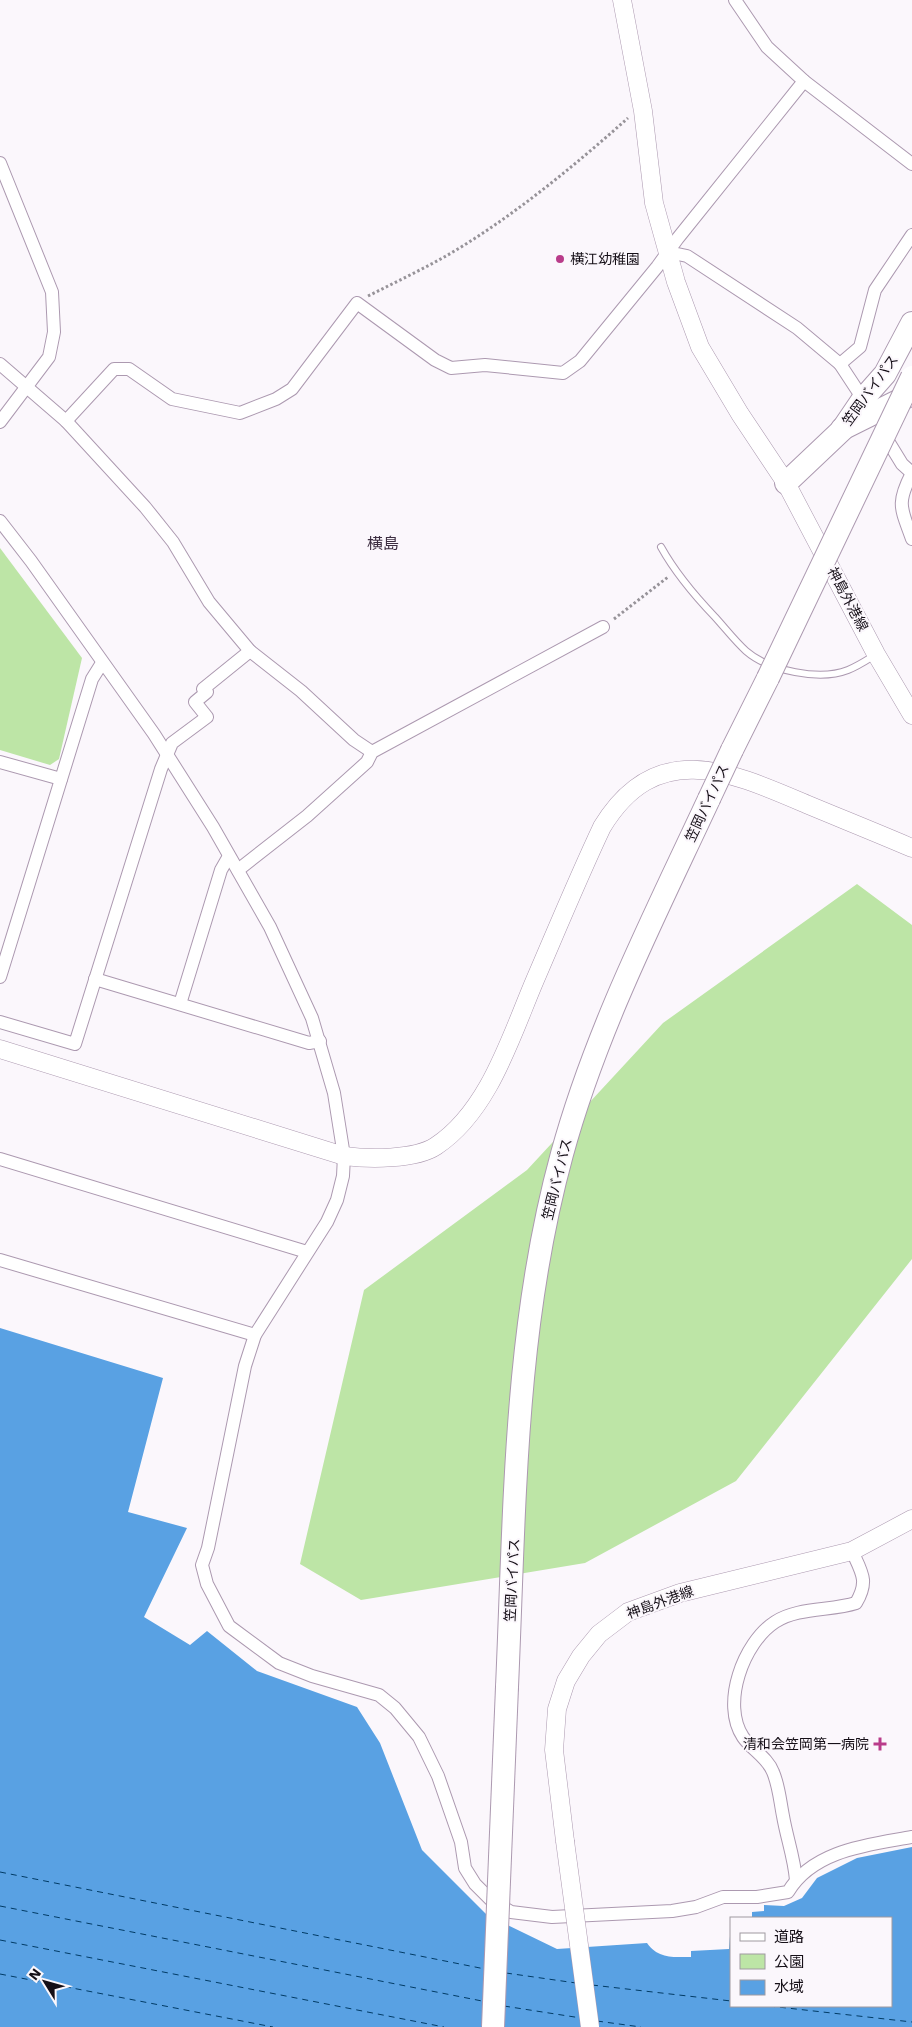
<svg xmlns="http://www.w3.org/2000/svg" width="912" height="2027" viewBox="0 0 912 2027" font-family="'Work Sans','Noto Sans JP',sans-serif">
<rect width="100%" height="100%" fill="#fbf7fc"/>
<!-- green -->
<g fill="#bde5a6">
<path d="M0,548L82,658L59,759L50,765L0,750Z"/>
<path d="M857,884L912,925V1259L736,1481L585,1563L361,1600L300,1564L364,1290L527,1170L663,1023Z"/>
</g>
<!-- water -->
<path fill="#59a1e3" d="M0,1328L163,1378L128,1512L187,1528L144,1617L190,1645L207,1631L257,1671L357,1707L380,1743L422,1850L487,1915L557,1949L647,1943C658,1959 674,1957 691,1957V1951L729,1949L731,1923V2006H891V1918H752V1912L764,1911V1905L784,1906L802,1898L817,1878L857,1858L912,1847V2027H0Z"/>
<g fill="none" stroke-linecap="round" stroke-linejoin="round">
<!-- ferry -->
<g stroke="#013b65" stroke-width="1" stroke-dasharray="6 5" stroke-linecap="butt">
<path d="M0,1872L485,1969"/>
<path d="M0,1906L482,2001"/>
<path d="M0,1940L444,2027"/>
<path d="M506,1973L576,1983"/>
<path d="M0,1974L273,2027"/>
<path d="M592,1985L731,2001"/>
<path d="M504,2006L581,2018"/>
<path d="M769,2006L912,2022"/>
<path d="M597,2021L641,2027"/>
</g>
<!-- lane casing -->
<g stroke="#ac99b0" stroke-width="8">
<path id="lane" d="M661,547C676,574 694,595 715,617C725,628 735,641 746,651C769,671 820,681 848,670C858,666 867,660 875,655"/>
</g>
<!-- street casing -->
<g stroke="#ac99b0" stroke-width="14">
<g id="street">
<path d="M735,0L767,47L804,81L912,164"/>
<path d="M0,163L52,292L54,332L49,357L0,422"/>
<path d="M668,252L687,256L797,328L840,364"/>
<path d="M0,364L66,421L145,507L173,542L209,602L250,651L301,691L354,740L372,752"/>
<path d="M863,399L840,364L860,347L875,290L912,235"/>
<path d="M66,421L114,369H129L172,399L240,413L276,399L292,389L357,303L435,360L451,368L485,365L563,373L580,361L657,267L678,238L804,81"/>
<path d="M883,433L902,464L912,473"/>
<path d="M912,473C896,504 901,508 912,539"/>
<path d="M0,521L31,561L154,734L213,827L270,927L312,1018L334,1093L344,1156L343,1176L337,1200L327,1222L255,1335L245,1366L208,1548L202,1565L207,1584L229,1626L279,1663L312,1676L379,1695L395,1708L419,1737L438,1776L461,1842L465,1868L475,1884L491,1900L511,1912L552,1917L672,1911L696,1907L723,1897H757L788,1892C813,1850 868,1845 912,1837"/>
<path d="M0,762L61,779"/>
<path d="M238,870L307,816L367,762L372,752L603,627"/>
<path d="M0,977L92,679L102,663"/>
<path d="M95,979L309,1043L320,1041"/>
<path d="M180,1004L221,870L229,856"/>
<path d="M0,1022L75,1044L161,769L172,743L207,717L195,702L207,692L203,689L250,651"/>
<path d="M0,1159L307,1252"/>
<path d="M0,1260L255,1335"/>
<path d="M796,1880C794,1857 787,1839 783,1816C780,1801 779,1786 773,1772C768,1758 751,1749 743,1737C721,1704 743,1643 775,1622C798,1607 831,1611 856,1603C869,1581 862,1573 852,1551"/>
</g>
</g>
<!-- secondary casing -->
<g stroke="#ac99b0" stroke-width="19">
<g id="secondary">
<path d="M622,0L643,111L654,203L676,282L700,347L740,414L786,483L876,654L912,715"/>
<path d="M0,1049L344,1156C368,1159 415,1160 436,1146C489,1111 511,1036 535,980C557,929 578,878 602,827C656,738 729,771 806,804C842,819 877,833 912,848"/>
<path d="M565,1841L554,1750L557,1709L566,1681L581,1656L599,1634L628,1612L680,1593L852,1551L912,1519"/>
</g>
</g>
<!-- highway casing -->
<g stroke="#ac99b0" stroke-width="24">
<g id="highway">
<path d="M842,429L912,394"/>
<path d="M786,483L842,430L863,399L885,374L912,323"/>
<path d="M732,750L768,678"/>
<path d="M507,1687C515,1507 514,1329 562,1154C596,1030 655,915 709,799"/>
</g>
</g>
<!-- path -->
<g stroke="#979399" stroke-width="3" stroke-dasharray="2.5 2.5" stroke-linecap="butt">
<path d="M368,296C394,283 421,270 446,256C510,219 573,167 628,118"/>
<path d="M614,619L668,577"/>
</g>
<!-- lane -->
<use href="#lane" stroke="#fff" stroke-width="6"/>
<!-- street -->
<use href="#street" stroke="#fff" stroke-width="12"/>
<!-- secondary -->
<use href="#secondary" stroke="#fff" stroke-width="18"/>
<!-- highway -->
<use href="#highway" stroke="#fff" stroke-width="22"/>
<!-- secondary-bridge casing -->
<g stroke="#ac99b0" stroke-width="19" stroke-linecap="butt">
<path id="secondary-bridge" d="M565,1841L590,2027"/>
</g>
<!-- highway-bridge casing -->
<g stroke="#ac99b0" stroke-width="24" stroke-linecap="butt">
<g id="highway-bridge">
<path d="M768,678L912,377"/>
<path d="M709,799L732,750"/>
<path d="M493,2027L507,1687"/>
</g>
</g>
<!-- secondary-bridge -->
<use href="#secondary-bridge" stroke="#fff" stroke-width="18"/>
<!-- highway-bridge -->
<use href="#highway-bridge" stroke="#fff" stroke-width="22"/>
</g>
<!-- markers -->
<g fill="#b93c8a" stroke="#fbf7fc" stroke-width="2">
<circle cx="560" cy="259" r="5"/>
<path d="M877.5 1736.5h5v5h5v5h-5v5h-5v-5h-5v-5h5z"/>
</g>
<g text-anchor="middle" stroke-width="4" stroke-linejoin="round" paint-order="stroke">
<!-- poi labels -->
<g font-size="14" fill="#150f17" stroke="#fbf7fc" text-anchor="start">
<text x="570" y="264">横江幼稚園</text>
<text x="869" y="1749" text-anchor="end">清和会笠岡第一病院</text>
</g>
<!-- street labels -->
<g font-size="14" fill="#150f17" stroke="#fbf7fc">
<text transform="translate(870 390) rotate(-54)" y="5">笠岡バイパス</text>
<text transform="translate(848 599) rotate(62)" y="5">神島外港線</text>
<text transform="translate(707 803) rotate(-65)" y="5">笠岡バイパス</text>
<text transform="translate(557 1179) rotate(-76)" y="5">笠岡バイパス</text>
<text transform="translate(512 1580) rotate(-87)" y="5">笠岡バイパス</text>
<text transform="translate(660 1602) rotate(-20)" y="5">神島外港線</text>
</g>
<!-- quarter labels -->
<g font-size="16" fill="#3d2e41" stroke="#fbf7fc">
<text x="383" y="549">横島</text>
</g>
</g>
<!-- legend -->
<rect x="730" y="1917" width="162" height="90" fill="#fbf7fc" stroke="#9f9aa0"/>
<rect x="740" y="1933" width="25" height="8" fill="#ffffff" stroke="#9f9aa0"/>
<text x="774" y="1942" font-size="15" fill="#150f17">道路</text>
<rect x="740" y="1954" width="25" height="15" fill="#bde5a6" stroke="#9f9aa0"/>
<text x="774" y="1967" font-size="15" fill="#150f17">公園</text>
<rect x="740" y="1980" width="25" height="15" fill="#59a1e3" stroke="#9f9aa0"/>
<text x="774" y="1992" font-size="15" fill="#150f17">水域</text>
<!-- north arrow -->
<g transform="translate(45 1982) rotate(307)" stroke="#fbf7fc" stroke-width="4" paint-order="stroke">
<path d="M0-4L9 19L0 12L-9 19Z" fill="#150f17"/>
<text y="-8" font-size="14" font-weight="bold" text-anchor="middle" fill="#150f17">N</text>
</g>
</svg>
